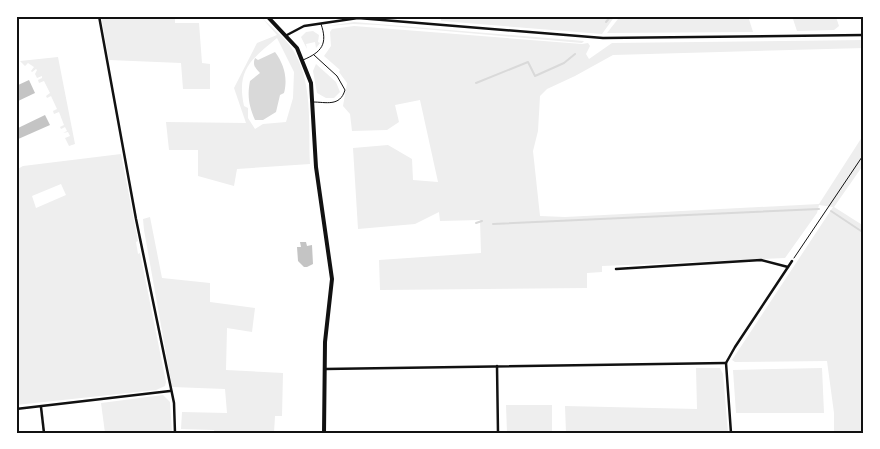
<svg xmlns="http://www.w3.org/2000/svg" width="880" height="449" viewBox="0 0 880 449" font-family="'DM Sans',sans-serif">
<rect width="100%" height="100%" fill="#fff"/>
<!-- green -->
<g fill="#eee" fill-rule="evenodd">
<path d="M101,16H175V23H199L202,63L210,64V89H183L181,63L109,60Z"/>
<path d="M441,16L468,19V16H615L602,34L441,21Z"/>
<path d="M702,16H748L753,32L607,33L618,19Z"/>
<path d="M792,16L836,17L839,26L834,30L797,31Z"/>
<path d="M261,17C271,27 283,36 291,47C314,80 308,126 310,164L237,169L234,186L198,176V150H169L166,122L246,123L234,88L257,43L277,35ZM277,38L294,72L293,98L286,122L263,124L255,129L248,118V108L244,106C236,69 252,59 277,38Z"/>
<path d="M354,22L584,41L582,43L378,25L353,24L328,26Z"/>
<path d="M354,26L582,44L588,43L590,46L586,54L589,59L612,43L864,40V48L613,55L575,76L547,89L540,96L538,131L533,151L540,216L565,217L819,204L864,134V164L834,207L864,226V433H834V413L827,361L735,362L732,360L833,207L819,205L817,213L785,258L602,266V272L587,273V288L380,290L379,260L481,253L480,220L440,221L439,212L415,224L358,229L353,148L388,145L412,159L413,180L438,182L420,100L395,105L399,122L387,130L352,131L350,114L343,106L347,83L339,72L340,70L324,56L331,46L330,32L332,29Z"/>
<path d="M313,31L319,35L318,42L320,43L316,48L315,42L306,44L307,49L301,37L306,32Z"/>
<path d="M58,57L75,144L69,146L65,138L70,136L68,132L63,133L67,131L65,127L61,129L60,127L64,125L59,112L54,114L53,111L57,109L51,96L47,98L46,96L50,93L44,81L39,83L38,80L42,78V76L37,78L35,74L37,70L36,69L32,72L31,71L34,67L28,63L25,66L20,61Z"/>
<path d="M316,64L336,82L340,92L334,98H326L317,93L313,71Z"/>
<path d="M121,154L138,241L136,242L138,254L140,253L166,382L165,386L156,390L16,405V170L23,166ZM61,184L66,195L36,208L32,196Z"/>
<path d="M150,217L162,278L210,283V302L255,308L252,332L227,328L226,370L283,373L282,416H275L274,433H214V430L181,429L182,412L227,413L225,389L172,387L144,230L143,219Z"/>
<path d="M696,368H720L723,374L728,433H566L565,406L697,409Z"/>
<path d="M822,368L824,413H736L733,370Z"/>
<path d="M163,395L170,402L172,433H105L101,403Z"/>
<path d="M506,405H552V433H507Z"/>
</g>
<!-- water -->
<path fill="#d9d9d9" d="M275,52C284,64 288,78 284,93L280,95L276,112L263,120H255C249,106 247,96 250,81L260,73C256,69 252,65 255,58L258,60Z"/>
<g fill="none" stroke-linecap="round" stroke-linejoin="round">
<!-- stream -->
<g stroke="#d9d9d9" stroke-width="2">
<path d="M606,22L611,16"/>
<path d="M476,83L528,62L535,76L564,63L575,54"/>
<path d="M831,211L864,233"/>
<path d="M476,223L482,221"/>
<path d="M493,224L819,209"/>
</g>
</g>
<!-- building -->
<g fill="#c4c4c4">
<path d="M29,80L35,93L16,102V86Z"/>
<path d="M45,115L50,125L16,140V129Z"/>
<path d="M300,242H306L307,246L312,245L313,264L307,267H304L298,261L297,247H301Z"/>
</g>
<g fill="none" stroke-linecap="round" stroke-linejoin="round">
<!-- path -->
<path stroke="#111" stroke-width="1" d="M794,258L864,154"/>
<!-- service -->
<g stroke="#111" stroke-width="1">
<path d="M303,60C322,52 328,44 321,24"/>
<path d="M313,102C326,102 340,107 345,90L337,76L314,55"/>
</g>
<!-- minor -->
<g stroke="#111" stroke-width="2.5">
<path d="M99,16L136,219L174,403L175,433"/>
<path d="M287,35L304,26L358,18L603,38L864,35"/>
<path d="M616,269L761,260L788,267"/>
<path d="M497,366L498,433"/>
<path d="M325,369L726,363"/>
<path d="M41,407L44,433"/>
<path d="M16,409L170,391"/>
<path d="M731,433L726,363L735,347L792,261"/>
</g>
<!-- tertiary -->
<path stroke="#111" stroke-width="4" d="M267,16L297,48L311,83L316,167L332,279L325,342L324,433"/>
</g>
<!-- border -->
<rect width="880" height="449" fill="none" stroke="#ffffff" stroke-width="35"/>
<rect x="18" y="18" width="844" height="414" fill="none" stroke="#111" stroke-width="2"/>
</svg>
